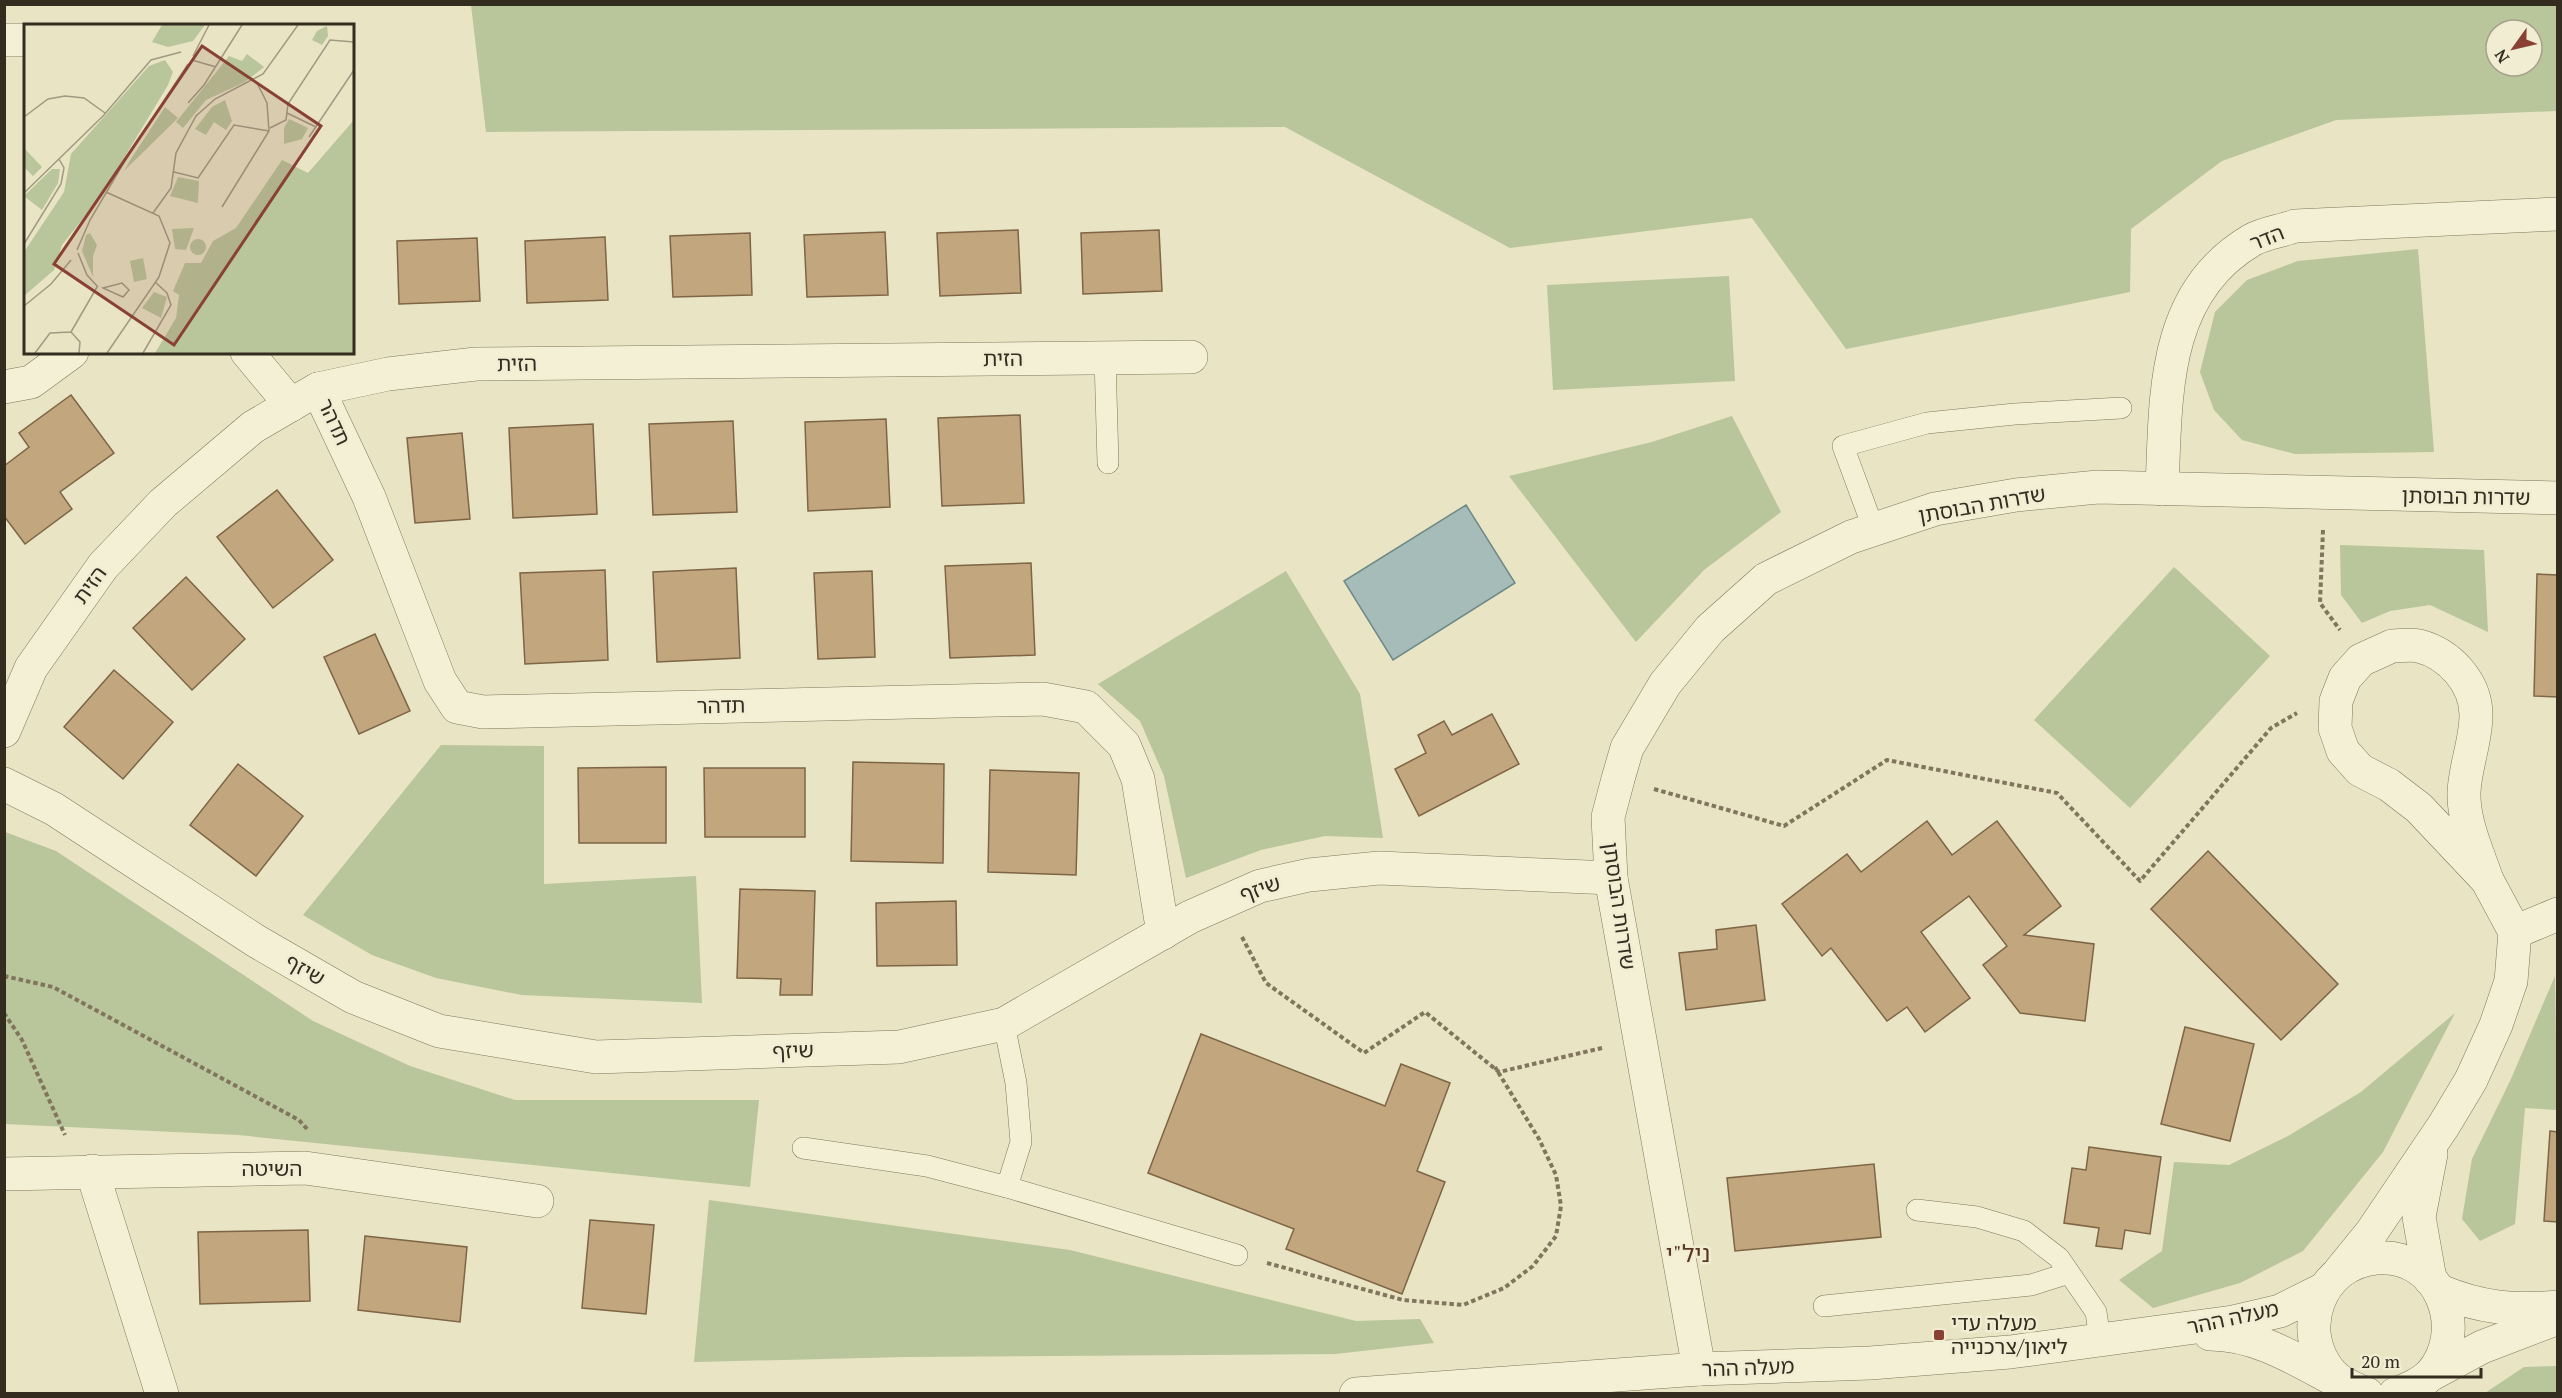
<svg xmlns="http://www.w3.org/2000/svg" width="2562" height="1398" viewBox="0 0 2562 1398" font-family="'PT Serif','Noto Sans Hebrew',serif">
<rect width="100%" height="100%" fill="#e8e4c4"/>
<!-- green -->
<g fill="#b9c59a" fill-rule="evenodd">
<path d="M471,5H2557V111L2336,120L2222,161L2131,229L2130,292L1846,349L1752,218L1510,248L1285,127L486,132ZM2496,30H2532V66H2496Z"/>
<path d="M2418,249L2434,452L2295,454L2242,440L2214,410L2200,372L2215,312L2247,280L2298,261Z"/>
<path d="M1729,276L1735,381L1553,390L1547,285Z"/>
<path d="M1732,416L1781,512L1704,570L1636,642L1509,476L1652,442Z"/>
<path d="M2340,545L2484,550L2488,632L2430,605L2390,611L2362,623L2341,595Z"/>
<path d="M2174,567L2270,656L2130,808L2034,720Z"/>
<path d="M1286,571L1360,694L1383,838L1325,836L1261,850L1186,878L1164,776L1140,721L1098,684Z"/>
<path d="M441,745L544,746V884L696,876L702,1003L522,995L436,978L372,955L303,915Z"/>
<path d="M5,832L56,851L313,1021L410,1066L515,1100H759L750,1187L238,1135L5,1124Z"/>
<path d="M2555,976L2557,1110L2525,1108L2515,1224L2480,1241L2462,1219L2472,1159L2511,1079Z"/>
<path d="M2455,1013L2383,1152L2303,1251L2240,1283L2153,1308L2119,1280L2162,1251L2174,1162L2229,1165L2288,1136L2361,1092Z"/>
<path d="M709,1200L1070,1250L1356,1321L1420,1319L1434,1343L1335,1354L906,1357L694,1362Z"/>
<path d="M2557,1366V1393H2485L2524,1367Z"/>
</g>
<!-- water -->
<path fill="#a6bcb9" stroke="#6e8987" stroke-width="1.5" d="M1466,505L1515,583L1393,660L1344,581Z"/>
<!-- building -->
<g fill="#c2a67e" stroke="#7d6545" stroke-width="1.5">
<path d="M1018,230L1021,293L940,296L937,233Z"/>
<path d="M1159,230L1162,291L1083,294L1081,233Z"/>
<path d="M885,232L888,295L807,297L804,235Z"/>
<path d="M750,233L752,295L673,297L670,236Z"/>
<path d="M605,237L608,300L527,303L525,241Z"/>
<path d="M477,238L480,301L399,304L397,241Z"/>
<path d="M71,395L114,453L60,492L72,509L25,544L4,516V466L29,447L19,433Z"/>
<path d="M1020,415L1024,503L942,506L938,418Z"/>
<path d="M886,419L890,507L808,511L805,422Z"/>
<path d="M733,421L737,512L653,515L649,424Z"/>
<path d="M593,424L597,514L513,518L509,428Z"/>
<path d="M462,433L470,519L415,523L407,438Z"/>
<path d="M277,490L333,560L273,608L217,537Z"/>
<path d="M1031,563L1035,655L950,658L945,566Z"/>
<path d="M736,568L740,658L657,662L653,572Z"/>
<path d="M605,570L608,660L525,664L520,573Z"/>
<path d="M872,571L875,657L818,659L814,573Z"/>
<path d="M2537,574L2558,575V697L2534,696Z"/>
<path d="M186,577L245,639L192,690L133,628Z"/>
<path d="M375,634L410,711L359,734L324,657Z"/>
<path d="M114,670L173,722L123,779L64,727Z"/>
<path d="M1492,714L1519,764L1419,816L1395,769L1426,753L1418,735L1444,721L1452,735Z"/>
<path d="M853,762L944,764L943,863L851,861Z"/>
<path d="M238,764L303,816L256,876L190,825Z"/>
<path d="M666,767V843H579L578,768Z"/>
<path d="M704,768H805V837H705Z"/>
<path d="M990,770L1079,773L1076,875L988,872Z"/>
<path d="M1927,821L1952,855L1997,821L2061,906L2024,935L2094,944L2085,1021L2020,1013L1983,965L2007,946L1969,896L1921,932L1970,998L1925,1032L1907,1007L1887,1021L1831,948L1822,956L1782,904L1847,854L1861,872Z"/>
<path d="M2208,851L2338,984L2281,1040L2151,909Z"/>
<path d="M740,889L815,891L812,995H780L781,979L737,978Z"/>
<path d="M956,901L957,965L877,966L876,903Z"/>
<path d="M1756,925L1765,1000L1686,1010L1679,953L1717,949L1716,930Z"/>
<path d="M2185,1027L2254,1044L2230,1141L2161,1124Z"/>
<path d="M1201,1034L1385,1106L1401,1064L1450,1083L1417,1171L1445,1182L1402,1294L1286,1249L1294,1229L1148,1173Z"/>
<path d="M2550,1131L2558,1132V1222L2544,1221Z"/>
<path d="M2089,1147L2161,1157L2150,1234L2125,1230L2122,1249L2096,1246L2099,1228L2064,1223L2072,1168L2086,1170Z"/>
<path d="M1874,1164L1881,1237L1735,1251L1727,1178Z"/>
<path d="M590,1220L654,1225L646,1314L582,1308Z"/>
<path d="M308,1230L310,1301L200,1304L198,1232Z"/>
<path d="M365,1236L467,1247L460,1322L358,1310Z"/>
</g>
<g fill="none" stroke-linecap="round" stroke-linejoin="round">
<!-- service casing -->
<g stroke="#81765d" stroke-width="22">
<g id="service">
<path d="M1105,358L1108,463"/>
<path d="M1874,530L1843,446L1927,423L2015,414L2121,408"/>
<path d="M1004,1024L1016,1083L1021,1142L1007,1187"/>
<path d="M803,1148L927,1166L1007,1187L1237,1255"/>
<path d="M1917,1210L1977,1217L2024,1231L2059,1258L2096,1312L2100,1340"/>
<path d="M1824,1306L2031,1285L2069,1273"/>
</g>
</g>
<!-- minor casing -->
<g stroke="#81765d" stroke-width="34">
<g id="minor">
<path d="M4,40H26"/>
<path d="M247,352L291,405"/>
<path d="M4,387L31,382L72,352"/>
<path d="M318,389L369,497L440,681L457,707L483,712L1043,699L1086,707L1124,745L1138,779L1163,933"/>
<path d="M2162,489C2166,397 2161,293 2252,240C2264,233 2282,231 2295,226L2558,214"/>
<path d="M2392,646C2401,646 2411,644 2419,646C2450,654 2476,683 2476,715C2476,741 2465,767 2464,792C2463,822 2478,853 2487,880L2419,808L2389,785L2360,770L2343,751L2335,728L2336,701L2345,678L2361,660Z"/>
<path d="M4,731L31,668L103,566L163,503L253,427L318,389L388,374L476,364L1191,357"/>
<path d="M4,784L54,809L256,941L353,997L439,1031L596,1057L899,1047L1004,1024L1190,917L1260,886L1309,875L1379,868L1611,878"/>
<path d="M2515,932L2558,914"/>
<path d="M92,1171L162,1394"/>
<path d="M4,1174L305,1168L537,1201"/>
<path d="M2340,1271L2371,1233L2444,1125L2471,1080L2496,1025L2511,981L2515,932L2487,880"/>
<path d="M2430,1279L2419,1217L2431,1154"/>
<path d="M2440,1291C2481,1308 2513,1311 2558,1307"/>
<path d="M1699,1369L1611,878L1608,817L1618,779L1627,748L1665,684L1710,629L1766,579L1851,537L1935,509L2016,495L2098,487L2558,498"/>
<path d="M2430,1375L2482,1347L2558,1318"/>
</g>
</g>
<!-- tertiary casing -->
<g stroke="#81765d" stroke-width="34">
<g id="tertiary">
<path d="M2210,1334C2257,1334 2297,1360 2337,1381"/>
<path d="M1356,1394L1699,1369L1870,1363L2010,1352L2233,1322L2280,1311L2324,1289"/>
<path d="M2367,1394C2355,1389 2341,1384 2332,1374C2294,1332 2319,1263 2376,1258C2439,1252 2470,1329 2431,1374C2421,1384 2408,1389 2395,1394"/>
</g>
</g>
<!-- path -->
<g stroke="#81765d" stroke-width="4" stroke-dasharray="4.5 3" stroke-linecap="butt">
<path d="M2323,530L2320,603L2340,630"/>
<path d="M1654,789L1784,826L1887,760L2057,793L2140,881L2271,728L2297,713"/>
<path d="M1242,937L1266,983L1364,1053L1425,1012L1499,1072L1602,1048"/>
<path d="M4,976L53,987L299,1120L307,1129"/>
<path d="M4,1013L22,1040L65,1135"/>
<path d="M1267,1263L1403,1300L1463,1305L1504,1288L1533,1266L1556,1236L1561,1206L1556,1175L1539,1139L1495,1067"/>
</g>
<!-- service -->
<use href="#service" stroke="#f4f0d6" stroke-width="21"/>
<!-- minor -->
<use href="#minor" stroke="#f4f0d6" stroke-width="33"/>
<!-- tertiary -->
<use href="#tertiary" stroke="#f4f0d6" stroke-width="33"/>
</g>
<!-- markers -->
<rect fill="#894134" stroke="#f1edd3" stroke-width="2" x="1933" y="1329" width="12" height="12" rx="3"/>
<g text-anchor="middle" stroke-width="5" stroke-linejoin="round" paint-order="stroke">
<!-- street labels -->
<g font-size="21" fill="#332c1f" stroke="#f1edd3">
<text transform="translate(2267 238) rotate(-22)" y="7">הדר</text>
<text transform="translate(1003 359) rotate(-1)" y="7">הזית</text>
<text transform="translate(517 364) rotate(-1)" y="7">הזית</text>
<text transform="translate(334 422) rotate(65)" y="7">תדהר</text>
<text transform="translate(2466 497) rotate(1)" y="7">שדרות הבוסתן</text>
<text transform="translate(1982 505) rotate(-10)" y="7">שדרות הבוסתן</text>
<text transform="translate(90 585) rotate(-54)" y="7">הזית</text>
<text transform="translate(721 706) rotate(-1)" y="7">תדהר</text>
<text transform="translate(1260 889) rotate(-19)" y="7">שיזף</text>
<text transform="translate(1619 906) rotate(82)" y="7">שדרות הבוסתן</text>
<text transform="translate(305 970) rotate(30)" y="7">שיזף</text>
<text transform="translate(793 1051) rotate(-2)" y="7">שיזף</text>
<text x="272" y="1176">השיטה</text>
<text transform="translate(2233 1318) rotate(-12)" y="7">מעלה ההר</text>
<text transform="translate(1748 1368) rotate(-2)" y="7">מעלה ההר</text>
</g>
<!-- poi labels -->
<g font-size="21" fill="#332c1f" stroke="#f1edd3" text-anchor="start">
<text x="1951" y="1330">מעלה עדי<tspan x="1951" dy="24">ליאון/צרכנייה</tspan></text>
</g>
<!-- quarter labels -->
<g font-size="24" fill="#5a3823" stroke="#f1edd3">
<text x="1688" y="1262">ניל"י</text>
</g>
</g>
<!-- overview -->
<g transform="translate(24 24)">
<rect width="330" height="330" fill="#e8e4c4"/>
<path d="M138,1H181L169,17L144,23L128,18ZM303,2L304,12L298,21L288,16L293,7ZM223,30L240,43L221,58L182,76L159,104L152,98L205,32L218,37ZM141,36L149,48L144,61L77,172L38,221L30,246L0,272V228L40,168L47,130L125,42ZM201,76L208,97L202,106L190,98L182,111L171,105L188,83ZM141,83L154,94L100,147L105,138ZM265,95L284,104L278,115L260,120V104ZM330,96V329H131L152,294L155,271L149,267L161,239H177L189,217L212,204L258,136L284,149ZM0,124L18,143L9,152L0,143ZM28,145H36L34,159L18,186L0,172ZM154,153L175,157L174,179L146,172ZM170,204L162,226L151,225L148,205ZM66,209L73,221L69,232V253L58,227L62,211ZM166 223a8 8 0 1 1 16 0a8 8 0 1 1-16 0ZM119,234L123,255L110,258L106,237ZM130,268L143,273L137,294L118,284Z" fill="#b9c59a"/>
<path fill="none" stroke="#a09a82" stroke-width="1.5" d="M169,32L185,1M168,36L192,43M164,79L180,61L218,1M263,89L292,103M0,93L24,75L41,72L60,74L81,89M246,104L262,96L264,80L306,16L330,18M285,113L330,46M150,148L174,154L210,101L245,107M82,168L135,192L146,219L135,253L83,329M0,169L79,92L127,36L157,28M198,183L245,107L243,79L232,57M129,189L147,164L152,129L172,92L191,75L239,50L274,1M0,220L37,160L40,144L35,135M53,226L66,196L102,135L164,40M54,229L63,251L74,263M98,259L105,266L99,273L79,264ZM0,282L27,260L47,236M11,329L26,309L47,308M55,329L56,318L47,308L73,263M119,329L147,281L143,269L131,258"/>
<path fill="#894134" fill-opacity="0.15" stroke="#894134" stroke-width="3" d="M178,22L297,102L150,321L30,240Z"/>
<rect width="330" height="330" fill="none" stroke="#332c1f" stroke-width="3"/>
</g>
<!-- border -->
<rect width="2562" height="1398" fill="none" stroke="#332c1f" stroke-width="12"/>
<!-- north arrow -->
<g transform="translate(2514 48) rotate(236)"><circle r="28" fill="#f1edd3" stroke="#a5a08b" stroke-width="1.5"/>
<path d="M0-4.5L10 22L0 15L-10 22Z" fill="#894134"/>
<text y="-9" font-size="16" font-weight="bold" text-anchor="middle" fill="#332c1f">N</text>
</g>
<!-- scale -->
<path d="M2352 1368v9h129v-9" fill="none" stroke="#332c1f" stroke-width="3"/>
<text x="2361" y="1368" font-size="18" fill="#332c1f" stroke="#f1edd3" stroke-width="4.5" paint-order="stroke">20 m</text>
</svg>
